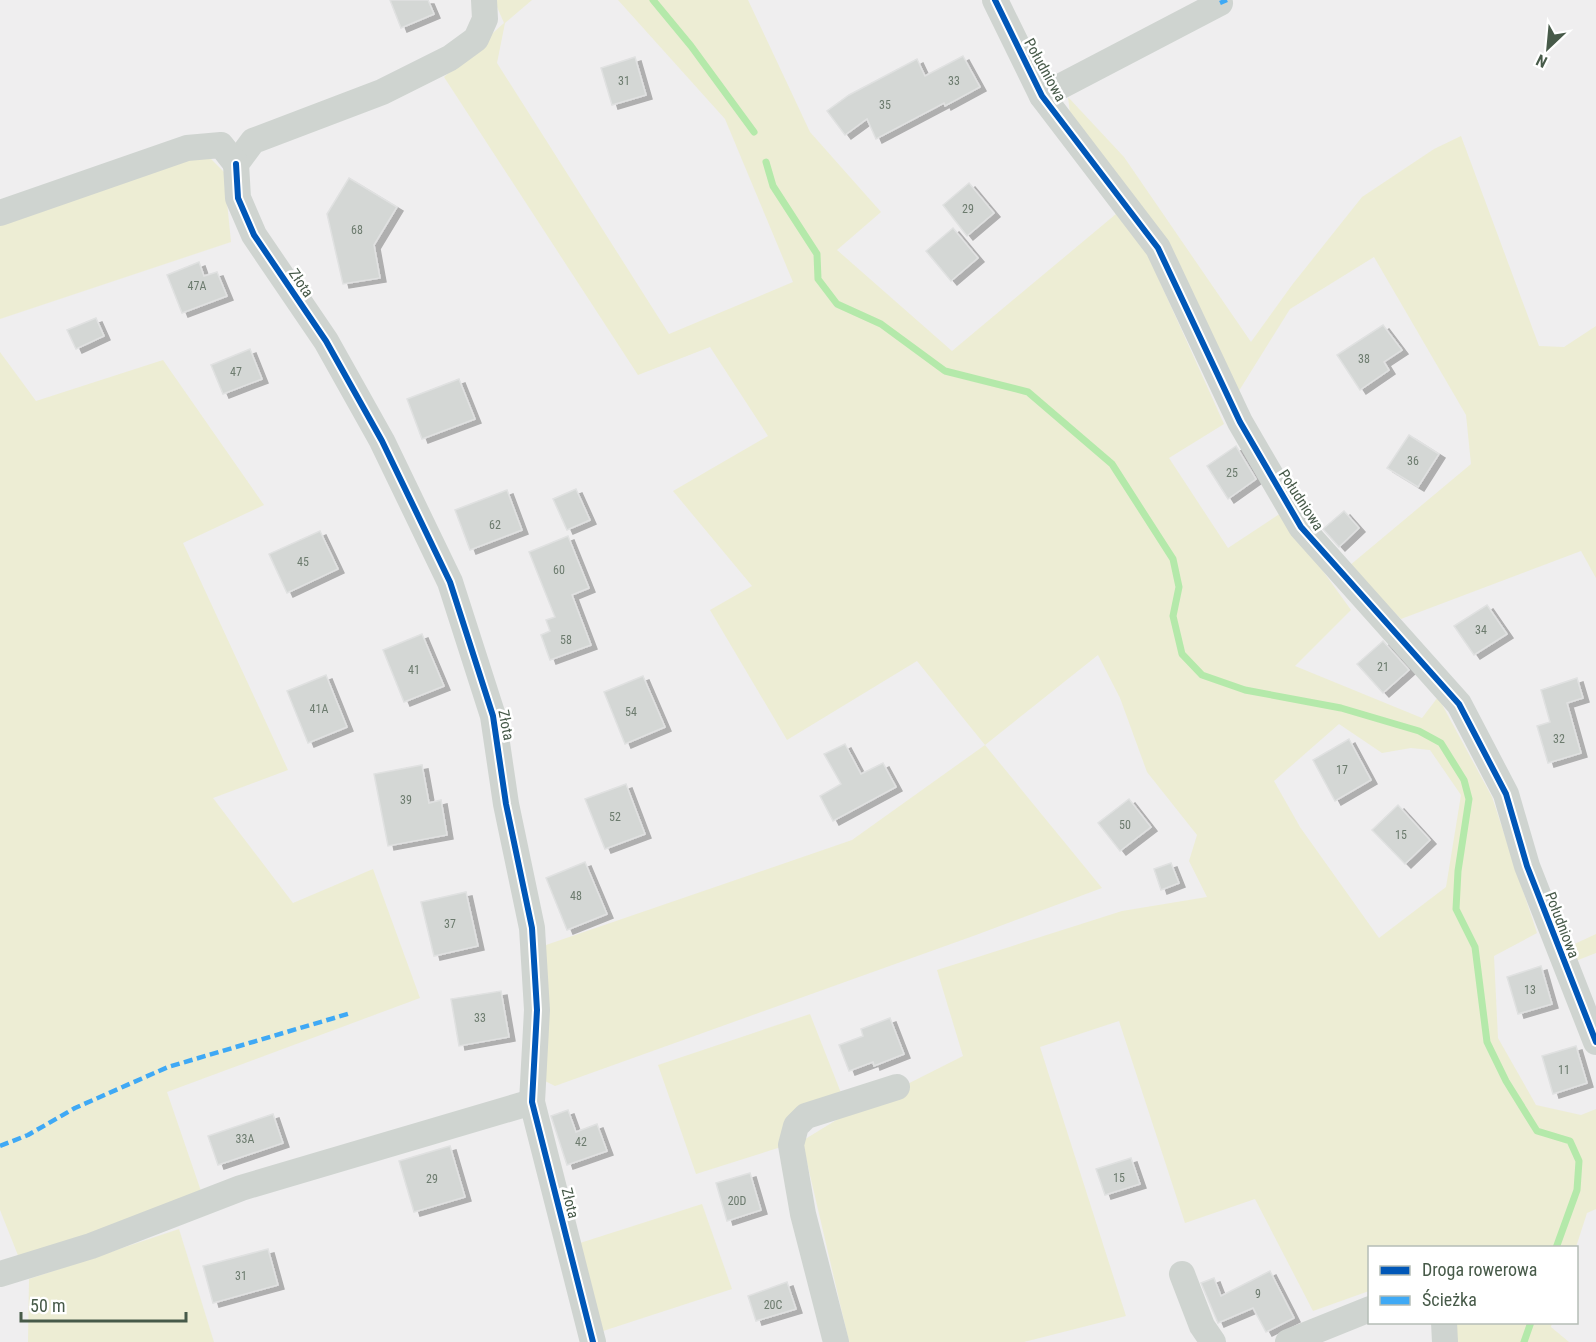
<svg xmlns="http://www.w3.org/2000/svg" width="1596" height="1342" viewBox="0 0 1596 1342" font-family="'Roboto Condensed',sans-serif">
<defs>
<filter id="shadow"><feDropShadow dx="6" dy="4" stdDeviation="0" flood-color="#0004"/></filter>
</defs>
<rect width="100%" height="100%" fill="#efeeef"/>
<!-- green -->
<g fill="#ededd4" fill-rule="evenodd">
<path d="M494,0H532L505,23L497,63L669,334L793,282L725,119L618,0H748L810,132L881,212L837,250L952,351L1116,214L1146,251L1224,424L1169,458L1228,548L1281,513L1351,610L1295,666L1422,718L1438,697L1492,797L1537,933L1494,956L1498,1038L1536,1105L1581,1115L1596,1109V1209L1587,1213L1576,1247L1370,1248L1369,1291L1313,1311L1255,1199L1185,1223L1119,1021L1040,1047L1126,1316L1024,1342H849L802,1141L838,1119L963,1056L937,970L1122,911L1207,897L1189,861L1197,835L1147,772L1120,698L1098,655L985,745L1102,888L976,935L555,1086L539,1078L546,945L852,840L985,745L917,661L787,740L710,610L752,586L673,491L768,436L710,347L638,375L444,77L504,23ZM1339,724L1382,753L1411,748L1430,750L1461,795L1446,887L1379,938L1300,827L1274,781Z"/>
<path d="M1068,97L1124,157L1251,342L1292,285L1362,197L1434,149L1461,136L1539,346L1564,347L1596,326V578L1581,551L1401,619L1349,566L1471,464L1466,415L1374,257L1290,309L1237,394L1071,121Z"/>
<path d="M208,156L224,172L231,242L0,319V222L188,157Z"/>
<path d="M0,352L36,401L163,360L264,505L183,543L288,770L213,798L293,903L373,869L420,998L167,1092L202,1194L21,1263L0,1210Z"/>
<path d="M1596,934V953L1573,962L1568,947Z"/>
<path d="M810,1014L843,1098L781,1147L696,1174L658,1065Z"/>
<path d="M702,1204L732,1289L600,1332L580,1243Z"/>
<path d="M179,1229L214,1342H28L29,1279Z"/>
<path d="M1452,1323H1552L1551,1327L1569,1342H1452Z"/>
</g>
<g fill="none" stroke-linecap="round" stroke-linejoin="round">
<!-- stream -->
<g stroke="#b4e9aa" stroke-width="7">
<path d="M653,0L691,46L754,132"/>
<path d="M766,162L773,186L817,254L818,279L837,304L881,324L945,371L1028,392L1112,464L1173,559L1179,587L1173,616L1182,654L1202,675L1245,690L1341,708L1419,731L1441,743L1464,780L1469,799L1458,871L1456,909L1475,947L1487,1042L1506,1081L1537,1131L1570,1141L1579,1161L1577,1190L1556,1248"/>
<path d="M1524,1342L1531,1322"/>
</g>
</g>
<!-- building -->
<g fill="#d4d7d5" stroke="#e0e1e1" stroke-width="1.5" filter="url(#shadow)">
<path d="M390,0H428L434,14L401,28Z"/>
<path d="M963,56L980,87L945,106L944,103L876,139L867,119L845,135L827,111L849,95L917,59L925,76Z"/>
<path d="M635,57L646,95L612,105L601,68Z"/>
<path d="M349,178L397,207L374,245L380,278L343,284L327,214Z"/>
<path d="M969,183L994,213L967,236L943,205Z"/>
<path d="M953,228L978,258L951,281L926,251Z"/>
<path d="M199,262L204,276L217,272L227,296L182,313L167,275Z"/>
<path d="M96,318L104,336L76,349L67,330Z"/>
<path d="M1383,325L1402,350L1384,362L1389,370L1360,390L1337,355Z"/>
<path d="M250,349L262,379L223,394L211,365Z"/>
<path d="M459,379L475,419L422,439L407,399Z"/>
<path d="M1409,435L1439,454L1418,487L1387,468Z"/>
<path d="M1236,446L1256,479L1228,499L1207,466Z"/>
<path d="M576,489L590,520L567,530L553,499Z"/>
<path d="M507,490L522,530L470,550L455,510Z"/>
<path d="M1344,511L1359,528L1339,547L1323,529Z"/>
<path d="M320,531L338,569L287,593L269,554Z"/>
<path d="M568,536L589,588L572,595L591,645L550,660L541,635L550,631L546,620L555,617L529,552Z"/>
<path d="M1487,605L1507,634L1474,655L1454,626Z"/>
<path d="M422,634L444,686L404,702L383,650Z"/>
<path d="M1383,641L1409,670L1383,693L1357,664Z"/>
<path d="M326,675L347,727L308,743L287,691Z"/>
<path d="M643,676L665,727L625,744L604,692Z"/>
<path d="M1577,678L1583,698L1567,703L1581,753L1548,763L1537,726L1550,722L1541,690Z"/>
<path d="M1349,739L1371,780L1335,801L1313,760Z"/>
<path d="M845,744L861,774L883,763L896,787L833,821L820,796L841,784L824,754Z"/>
<path d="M422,765L429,803L441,800L447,835L388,846L374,774Z"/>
<path d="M626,784L645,834L605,849L585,799Z"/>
<path d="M1129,799L1151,827L1120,851L1098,823Z"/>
<path d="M1398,805L1430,840L1405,864L1372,830Z"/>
<path d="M585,862L607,914L567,930L546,878Z"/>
<path d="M1171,863L1179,883L1161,890L1154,869Z"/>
<path d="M466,892L478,946L434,956L421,902Z"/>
<path d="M1541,966L1552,1004L1518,1014L1507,977Z"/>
<path d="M501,991L509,1037L459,1046L451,999Z"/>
<path d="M890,1018L904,1054L874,1066L873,1062L849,1071L839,1045L863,1036L861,1029Z"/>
<path d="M1576,1046L1587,1083L1553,1094L1542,1056Z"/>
<path d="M568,1110L576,1132L597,1124L607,1151L567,1165L551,1116Z"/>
<path d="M273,1114L283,1143L218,1165L208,1136Z"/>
<path d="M450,1146L465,1197L414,1212L399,1161Z"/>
<path d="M1131,1158L1140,1184L1105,1195L1096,1169Z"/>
<path d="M750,1173L761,1210L727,1221L716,1183Z"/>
<path d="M268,1249L278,1285L213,1303L203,1266Z"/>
<path d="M1270,1271L1294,1318L1266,1332L1253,1308L1218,1323L1201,1283L1214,1278L1221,1296Z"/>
<path d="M787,1282L796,1309L756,1321L748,1296Z"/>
</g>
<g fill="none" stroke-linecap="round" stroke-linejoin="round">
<!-- minor -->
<g stroke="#cfd4d0" stroke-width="26">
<path d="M484,0L485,19L476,39L450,58L382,92L253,141L236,164L238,198L254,235L326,341L382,441L450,582L493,716L506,804L532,928L537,1010L532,1102L593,1342"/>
<path d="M995,0L1042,96L1158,248L1240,422L1301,527L1459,704L1506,794L1527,866L1596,1042"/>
<path d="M1042,96L1220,3"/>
<path d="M0,213L187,148L221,145L236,164"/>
<path d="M0,1274L91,1246L241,1188L532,1102"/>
<path d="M1182,1274L1202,1326L1213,1342"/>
<path d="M1444,1322L1445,1342"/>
<path d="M836,1342L803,1214L791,1145L796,1126L806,1116L897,1087"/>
<path d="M1288,1342L1370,1309"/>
</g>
<!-- quiet -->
<g stroke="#3fa9f5" stroke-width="4.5" stroke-dasharray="9 4.5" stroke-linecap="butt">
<path d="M1220,3L1227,0"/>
<path d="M0,1146L28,1135L75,1108L168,1067L351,1013"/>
</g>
<!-- cycleway casing -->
<g stroke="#fff" stroke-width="10">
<g id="cycleway">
<path d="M995,0L1042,96L1158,248L1240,422L1301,527L1459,704L1506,794L1527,866L1596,1042"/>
<path d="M236,164L238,198L254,235L326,341L382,441L450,582L493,716L506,804L532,928L537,1010L532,1102L593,1342"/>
</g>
</g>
<!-- cycleway -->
<use href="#cycleway" stroke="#0057b8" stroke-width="6"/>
</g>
<g text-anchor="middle" stroke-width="5" stroke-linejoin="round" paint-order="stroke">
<!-- number labels -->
<g font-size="12" fill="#6c7b6e">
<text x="624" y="85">31</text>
<text x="954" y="85">33</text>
<text x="885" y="109">35</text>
<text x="968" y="213">29</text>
<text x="357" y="234">68</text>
<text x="197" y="290">47A</text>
<text x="1364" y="363">38</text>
<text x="236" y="376">47</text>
<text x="1413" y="465">36</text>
<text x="1232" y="477">25</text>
<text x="495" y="529">62</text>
<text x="303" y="566">45</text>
<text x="559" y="574">60</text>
<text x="1481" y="634">34</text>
<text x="566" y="644">58</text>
<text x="1383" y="671">21</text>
<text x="414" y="674">41</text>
<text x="319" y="713">41A</text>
<text x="631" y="716">54</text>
<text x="1559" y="743">32</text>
<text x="1342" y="774">17</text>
<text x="406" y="804">39</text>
<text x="615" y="821">52</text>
<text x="1125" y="829">50</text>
<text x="1401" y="839">15</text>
<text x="576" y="900">48</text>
<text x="450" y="928">37</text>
<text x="1530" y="994">13</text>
<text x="480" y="1022">33</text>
<text x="1564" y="1074">11</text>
<text x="245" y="1143">33A</text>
<text x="581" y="1146">42</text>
<text x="1119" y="1182">15</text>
<text x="432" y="1183">29</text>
<text x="737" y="1205">20D</text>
<text x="241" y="1280">31</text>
<text x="1258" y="1298">9</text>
<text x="773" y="1309">20C</text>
</g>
<!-- street labels -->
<g font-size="15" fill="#475a49" stroke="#fff">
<text transform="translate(1045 70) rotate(61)" y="5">Południowa</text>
<text transform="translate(301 283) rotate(56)" y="5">Złota</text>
<text transform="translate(1301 500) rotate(57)" y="5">Południowa</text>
<text transform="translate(506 725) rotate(79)" y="5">Złota</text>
<text transform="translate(1562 925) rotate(69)" y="5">Południowa</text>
<text transform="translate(570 1203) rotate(76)" y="5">Złota</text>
</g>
</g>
<!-- legend -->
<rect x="1368" y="1246" width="210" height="78" fill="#ffffff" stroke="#b5bdb6" stroke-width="1.5"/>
<rect x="1380" y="1266" width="30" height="9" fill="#0057b8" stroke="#b5bdb6" stroke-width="1.5"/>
<text x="1422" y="1276" font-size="18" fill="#475a49">Droga rowerowa</text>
<rect x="1380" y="1296" width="30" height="9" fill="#3fa9f5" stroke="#b5bdb6" stroke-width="1.5"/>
<text x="1422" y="1306" font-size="18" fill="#475a49">Ścieżka</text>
<!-- north arrow -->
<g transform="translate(1548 48) rotate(206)" stroke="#ffffff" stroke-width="4.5" paint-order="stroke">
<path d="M0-4.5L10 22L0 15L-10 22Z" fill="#475a49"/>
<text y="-9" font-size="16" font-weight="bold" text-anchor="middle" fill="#475a49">N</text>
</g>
<!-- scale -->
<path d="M21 1312v9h165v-9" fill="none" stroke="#475a49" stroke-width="3"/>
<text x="30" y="1312" font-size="18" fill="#475a49" stroke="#ffffff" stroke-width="4.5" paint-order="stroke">50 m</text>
</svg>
